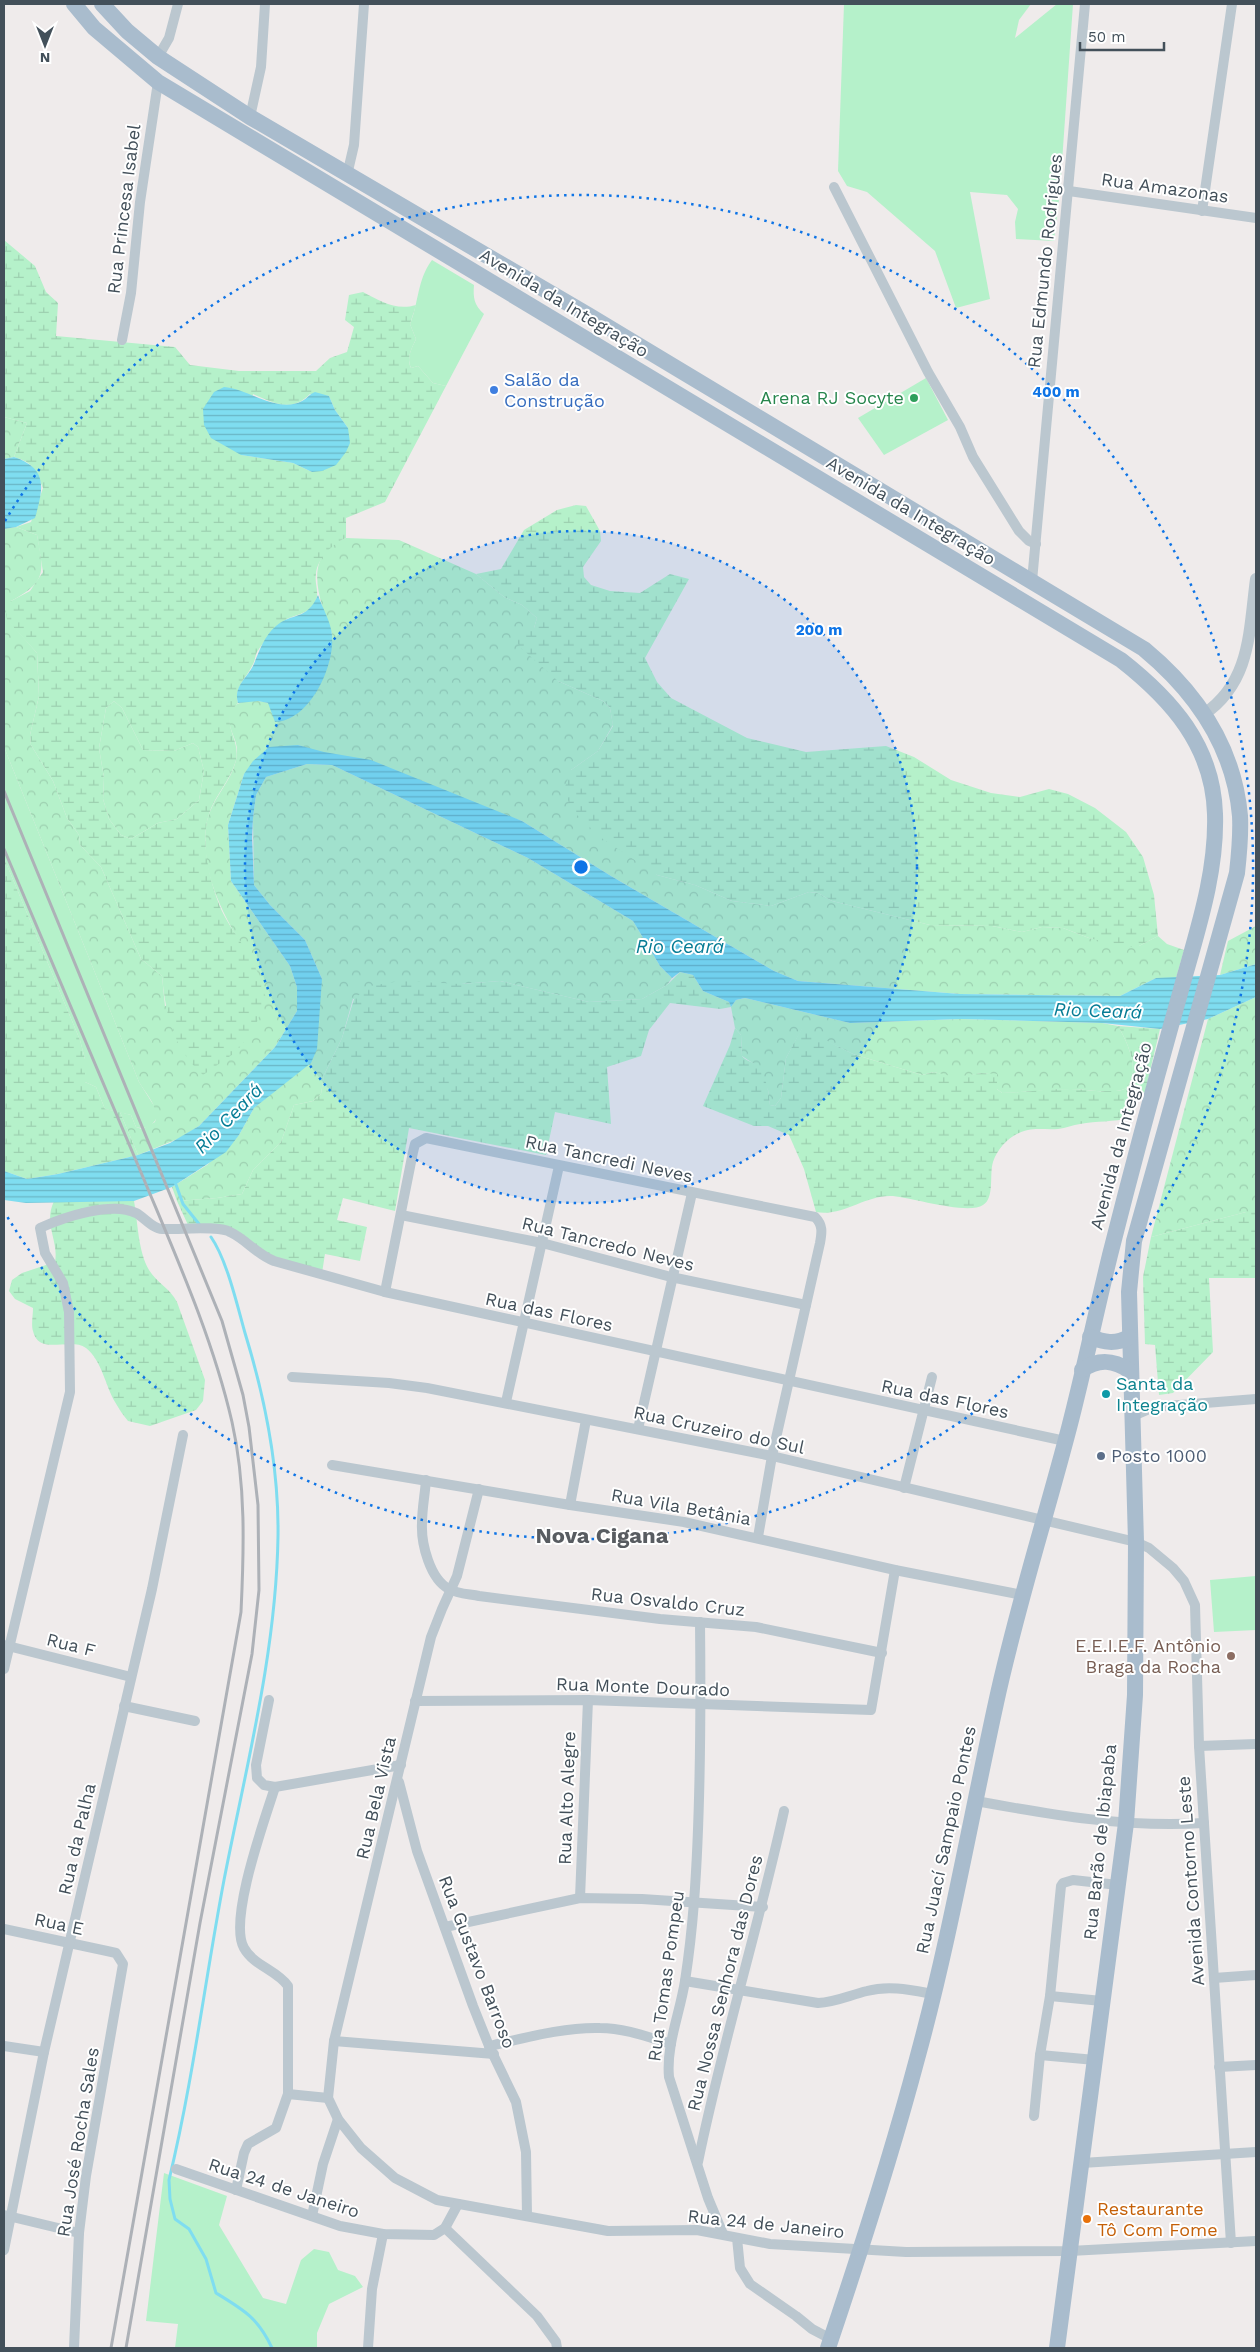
<svg xmlns="http://www.w3.org/2000/svg" width="1260" height="2352" viewBox="0 0 1260 2352" font-family="'Work Sans',sans-serif">
<defs>
<pattern id="forest-crowns" width="20" height="18" patternUnits="userSpaceOnUse" patternTransform="scale(1.25)"><rect width="20" height="18" fill="#b5f1ca"/><path d="M2 6a3 3 0 1 1 6 0M12 15a3 3 0 1 1 6 0" fill="none" stroke="#9dd0b0"/></pattern>
<pattern id="wetland-marsh" width="20" height="14" patternUnits="userSpaceOnUse" patternTransform="scale(1.25)"><rect width="20" height="14" fill="#b5f1ca"/><path d="M1 5h8M5 5V1M11 12h8M15 12V8" fill="none" stroke="#9dd0b0"/></pattern>
<pattern id="water-rules" width="6" height="5" patternUnits="userSpaceOnUse" patternTransform="scale(1.25)"><rect width="6" height="5" fill="#7fddf0"/><path d="M0 2.5h6" fill="none" stroke="#6ab6c5"/></pattern>
</defs>
<rect width="100%" height="100%" fill="#efebeb"/>
<!-- green -->
<g fill="#b5f1ca">
<path d="M844,4H1031L1019,20L1015,38L1057,4H1073L1060,191L1054,241L1016,239L1015,222L1018,209L1007,195L970,192L990,299L956,308L935,251L867,192L847,186L838,171Z"/>
<path d="M432,260L474,285C473,298 474,305 484,314L446,386L433,383L418,366L411,368C406,357 412,348 416,339L410,324C419,302 417,280 432,260Z"/>
<path d="M926,378L948,420L884,455L858,418Z"/>
<path d="M4,747L139,1082L156,1109L157,1117C153,1126 145,1130 136,1127L131,1115L105,1109L96,1087L85,1082V1059L80,1040L4,858Z"/>
<path d="M1256,1576V1630L1214,1632L1210,1580Z"/>
<path d="M164,2173L227,2196L219,2225L263,2298L286,2304L301,2260L314,2249L329,2252L338,2270L355,2276L363,2287L329,2304L317,2333V2348H175L178,2324L146,2321Z"/>
</g>
<!-- forest -->
<g fill="url(#forest-crowns)">
<path d="M4,417L27,423L14,457L4,459Z"/>
<path d="M16,527L37,535C44,572 47,582 11,601L8,620L37,653L39,696L30,735L31,745L53,781L67,818L79,835L80,845L101,867L141,959L162,976L165,1006L256,969C236,936 214,902 207,863C205,848 204,827 209,814C217,792 236,776 237,752C238,739 224,724 231,711C237,698 257,700 268,703L332,634C320,601 300,555 346,538L399,540L476,574L504,597L522,605L537,618L534,628L558,681L603,701L610,708L613,725L598,751L571,770L657,875L695,885L732,901L771,906L809,892L818,893L832,901L930,925L992,926L1022,932L1042,927L1063,928L1089,938L1139,946L1158,936L1167,944L1184,950L1176,978H1156L1120,996L960,994L798,981L774,971L611,876L522,821L298,745L244,774L228,825L231,881L290,966L297,987V1011L275,1047L199,1126L180,1138L138,1155L120,1112L131,1115L136,1127L142,1129L155,1122C160,1108 146,1094 139,1082L4,747V529Z"/>
<path d="M114,701L122,708L143,750L174,751L193,743L198,747L204,771L199,800L177,819L158,823L131,839L121,835L109,819L103,799L104,778L99,748L106,708Z"/>
<path d="M307,764L332,765L528,858L633,921L660,966L672,978L667,985L642,999L589,1002L500,981L461,984L353,999L342,1038L324,1075L321,1094L313,1101L294,1105L281,1142L253,1170L242,1194L217,1198L177,1201L172,1187L207,1165L239,1135L254,1108L280,1086L322,979L305,940L270,905L254,885L253,818L256,795L266,777Z"/>
<path d="M1256,926V964L1220,975L1228,941Z"/>
<path d="M1256,997V1212H1246L1151,1237L1208,1019Z"/>
<path d="M745,998L850,1023L961,1019L1102,1023L1118,1026C1127,1041 1141,1071 1127,1087C1123,1092 1111,1091 1105,1091C1094,1092 1082,1089 1071,1089C1048,1090 1024,1092 1002,1093L997,1089V1075L982,1073L955,1078L934,1072L922,1075L853,1054L802,1029L786,1058L781,1098L775,1106L770,1105L768,1090L754,1064L742,1056L741,1035L735,1028L731,1007L736,1000Z"/>
</g>
<!-- wetland -->
<g fill="url(#wetland-marsh)" fill-rule="evenodd">
<path d="M4,240L35,266L46,292L58,303L56,336L175,347L190,365L239,371H316L330,358L347,352L354,327L345,320L349,295L363,292C380,301 396,311 416,305L410,324L416,339C412,348 406,358 411,368L418,366L433,383L446,386L385,502L346,518V538C333,543 317,559 316,574C314,585 321,594 314,604C305,617 290,614 282,623C274,630 263,642 257,652C255,656 255,662 252,666C245,680 234,687 238,703C218,723 241,738 236,760C231,780 215,795 209,814C199,842 212,892 225,917C235,935 248,951 256,969C261,978 263,989 266,998L255,1027L236,1052L203,1075C172,1047 166,1016 162,976L141,959L101,867L80,845L79,835L67,818L53,781L31,745L30,735L39,696L37,653L7,620L6,610L11,601L30,591L43,572L37,535L16,527L31,522L43,488C35,469 34,463 14,457L27,423L4,417ZM253,394C274,403 291,413 310,394L329,396L335,410L348,428L312,472L293,463L241,455ZM114,701L122,708L143,750L174,751L193,743L198,747L204,771L199,800L177,819L158,823L131,839L121,835L109,819L103,799L104,778L99,748L106,708Z"/>
<path d="M576,505L586,506L600,531L601,541L583,567L584,577L591,585L610,591L640,593L670,574L689,579L645,658L657,682L671,698L747,738L806,752L886,746L914,757L951,780L991,793L1020,797L1049,789L1068,794L1095,808L1126,832L1143,857L1154,895L1158,936L1139,946L1125,947L1089,938L1063,928L1042,927L1022,932L992,926L930,925L832,901L818,893L809,892L771,906L732,901L695,885L657,875L600,837L572,810L564,790L571,770L598,751L613,726L610,708L603,701L558,681L520,647L515,638L534,628L537,618L522,605L504,597L476,574L501,569L524,530L557,510Z"/>
<path d="M4,858L80,1040L85,1059V1082L96,1087L105,1109L120,1112L138,1155L58,1174L27,1179L4,1171Z"/>
<path d="M680,972L693,975L703,991L729,1002L731,1007L720,1009L670,1003L649,1030L641,1056L607,1067L611,1124L555,1112L546,1155L409,1128L395,1211L343,1198L337,1220L367,1227L360,1261L325,1254L322,1273L262,1253L232,1229L188,1225L177,1201L217,1198L242,1194L253,1170L281,1142L294,1105L313,1101L321,1094L324,1075L342,1038L354,999L370,986L400,981L461,984L500,981L589,1002L642,999L667,985Z"/>
<path d="M1118,1026L1160,1029L1145,1092L1134,1099L1130,1118C1113,1122 1097,1121 1080,1124C1073,1125 1066,1128 1058,1129C1048,1130 1037,1128 1028,1130C1012,1133 998,1147 993,1162C989,1174 995,1198 983,1205C968,1215 913,1198 893,1196C866,1194 843,1217 816,1212L804,1169L789,1135L768,1126H754L703,1106L730,1045L735,1028L741,1035L742,1056C746,1061 751,1061 756,1065C766,1075 769,1091 770,1105L775,1106L781,1098L786,1058L802,1028L853,1054L922,1075L934,1072L955,1077L982,1073L997,1074V1089L1002,1093C1025,1092 1048,1089 1071,1089C1082,1089 1094,1092 1105,1091C1111,1091 1123,1092 1127,1087C1141,1071 1127,1041 1118,1026Z"/>
<path d="M54,1201H134C138,1223 138,1251 149,1270C157,1283 170,1288 177,1302L205,1380L203,1401L196,1410L150,1426L128,1421C123,1415 119,1409 115,1402C105,1385 102,1361 86,1348C70,1336 39,1357 33,1331C31,1325 33,1315 33,1308L15,1299L9,1291L12,1280L22,1273L55,1262C59,1240 43,1225 54,1201Z"/>
<path d="M1246,1212H1256V1278H1209L1213,1352L1173,1393L1159,1395L1155,1345L1145,1344L1143,1277L1151,1237Z"/>
</g>
<!-- water -->
<g fill="url(#water-rules)">
<path d="M224,387C249,389 278,414 302,401C307,399 309,394 315,392L329,396L335,410L348,428L350,443L346,452L336,465L322,471L312,472L293,463L241,455L211,438L204,425L203,409L214,392Z"/>
<path d="M14,457C49,469 43,489 35,518L16,527L4,529V459Z"/>
<path d="M318,595C322,607 331,622 332,635C335,666 310,721 275,722L268,703L258,701L238,703C233,687 246,679 253,666C259,652 264,636 276,626C292,612 307,621 318,595Z"/>
<path d="M298,745L324,752L371,760L522,821L611,876L774,971L798,981L960,994L1120,996L1156,978L1220,975L1256,964V997L1208,1019L1160,1029L1102,1023L961,1019L850,1023L745,998L736,1000L731,1007L729,1002L703,991L693,975L680,972L672,978L660,966L633,921L528,858L332,765L307,764L266,777L256,795L253,818L252,838L254,885L270,905L305,940L322,979L317,1049L311,1063L254,1108L239,1135L226,1152L172,1187L134,1201L26,1203L4,1200V1171L27,1179L58,1174L138,1155L170,1143L199,1126L275,1047L297,1011V987L290,966L231,881L228,825L244,774L253,761L269,747Z"/>
</g>
<g fill="none" stroke-linecap="round" stroke-linejoin="round">
<!-- stream -->
<g stroke="#7fddf0" stroke-width="3">
<path d="M175,1182L183,1204L199,1224"/>
<path d="M211,1237C227,1260 237,1305 245,1333C265,1398 279,1468 278,1537C276,1654 246,1767 224,1880C205,1980 193,2081 169,2180L170,2199L175,2219L189,2229L206,2259L216,2293C244,2310 258,2318 272,2348"/>
</g>
<!-- minor -->
<g stroke="#bbc7cf" stroke-width="10">
<path d="M158,57L169,38L178,4"/>
<path d="M250,117L261,67L265,4"/>
<path d="M347,175L354,145L364,4"/>
<path d="M834,187L928,372L960,427L973,457L1019,531L1029,541L1036,544"/>
<path d="M1069,191L1256,218"/>
<path d="M1202,211L1232,4"/>
<path d="M122,340L131,293L140,202L158,82"/>
<path d="M1032,581L1085,4"/>
<path d="M401,1215L542,1243L671,1277L806,1305"/>
<path d="M385,1292L413,1152L415,1144L426,1138L815,1217C823,1225 822,1232 820,1243L772,1456L758,1537"/>
<path d="M292,1377L389,1383L427,1388L772,1456L1136,1542L1149,1548L1173,1568L1184,1581L1195,1605L1199,1746L1231,2243"/>
<path d="M506,1402L559,1166"/>
<path d="M1131,1417L1154,1407L1256,1399"/>
<path d="M638,1429L692,1193"/>
<path d="M332,1465L570,1505L684,1522L895,1570L1022,1595"/>
<path d="M426,1480C425,1494 422,1509 422,1523C421,1544 430,1579 449,1589C458,1594 470,1594 479,1596L660,1619L756,1627L882,1653"/>
<path d="M904,1488L932,1377"/>
<path d="M479,1489L457,1576L442,1609L431,1637L334,2041L328,2098L338,2119L361,2148L395,2178L437,2200L608,2231L697,2230L770,2244L906,2252L1070,2251L1256,2241"/>
<path d="M570,1505L586,1420"/>
<path d="M700,1622C701,1714 701,1810 694,1902C692,1928 689,1955 685,1981C680,2013 666,2045 669,2077L708,2198L723,2234"/>
<path d="M4,1645L131,1677"/>
<path d="M4,1669L70,1392L69,1312L63,1283L45,1253L40,1228C64,1217 112,1201 136,1213C144,1217 153,1229 162,1229C179,1230 217,1225 230,1232C247,1240 256,1254 274,1261L385,1292L1065,1441"/>
<path d="M269,1700L256,1765L257,1778L264,1785L275,1787L401,1765"/>
<path d="M415,1701L588,1700L871,1710L895,1570"/>
<path d="M124,1706L195,1721"/>
<path d="M1199,1746L1256,1744"/>
<path d="M399,1782L417,1851L473,2006L489,2046L516,2102L526,2152L527,2216"/>
<path d="M275,1787C265,1819 228,1920 244,1948C254,1966 277,1970 288,1986V2094L328,2098"/>
<path d="M976,1801C1052,1815 1127,1828 1204,1823"/>
<path d="M580,1898L588,1700"/>
<path d="M445,1927L580,1898L642,1899L763,1907"/>
<path d="M4,1929L107,1951L116,1953L123,1964L86,2176L79,2233L74,2348"/>
<path d="M1214,1978L1256,1975"/>
<path d="M685,1981L818,2003C836,2002 850,1995 867,1991C889,1985 911,1990 933,1994"/>
<path d="M1050,1996L1102,2001"/>
<path d="M334,2041L494,2054"/>
<path d="M4,2046L44,2052"/>
<path d="M489,2046C525,2038 563,2027 600,2028C624,2028 648,2037 671,2044"/>
<path d="M1040,2055L1095,2060"/>
<path d="M1219,2067L1256,2065"/>
<path d="M1034,2116L1040,2055L1050,1996L1061,1886L1063,1883L1073,1880L1118,1885"/>
<path d="M698,2162C722,2044 758,1929 784,1811"/>
<path d="M1082,2163L1256,2152"/>
<path d="M176,2169L340,2226L383,2234L434,2235L445,2228L458,2204"/>
<path d="M236,2190L244,2153L248,2144L276,2128L288,2094"/>
<path d="M4,2215L79,2233"/>
<path d="M312,2216L323,2164L338,2119"/>
<path d="M445,2228L537,2316L556,2342L557,2348"/>
<path d="M737,2238L740,2268L750,2284L796,2316L812,2329L831,2339"/>
<path d="M4,2250L44,2052L152,1589L183,1435"/>
<path d="M368,2348L372,2289L383,2234"/>
</g>
<!-- tertiary -->
<path stroke="#bbc7cf" stroke-width="12" d="M1204,714C1251,682 1249,631 1256,579"/>
<!-- primary -->
<g stroke="#a9bccd" stroke-width="16">
<path d="M74,4L94,28L158,82L1121,660C1172,700 1213,746 1215,814C1217,876 1195,937 1179,997C1155,1082 1132,1168 1110,1255C1096,1312 1084,1370 1069,1428C1045,1520 1016,1610 996,1703C970,1822 949,1942 917,2059C891,2157 860,2253 828,2348"/>
<path d="M102,4L127,31L158,57L250,117L588,315L1144,649C1197,693 1234,747 1240,816C1241,835 1239,855 1237,873L1134,1241L1129,1292L1136,1542L1135,1695L1126,1823L1057,2348"/>
<path d="M1090,1337C1104,1342 1115,1345 1129,1337"/>
<path d="M1082,1370C1099,1358 1114,1360 1130,1371"/>
</g>
<!-- rail -->
<g stroke="#adb1b7" stroke-width="3">
<path d="M4,791L222,1321L243,1395L249,1427L258,1505L259,1590L252,1654L200,1923L126,2348"/>
<path d="M4,849C50,956 95,1063 140,1170C174,1252 212,1335 232,1422C246,1484 244,1549 241,1612L111,2348"/>
</g>
</g>
<!-- distance rings -->
<circle cx="581" cy="867" r="336" fill="#0e74e6" fill-opacity=".12"/>
<g fill="none" stroke="#0e74e6" stroke-width="2.5" stroke-dasharray="2.5 5">
<circle cx="581" cy="867" r="336"/>
<path d="M5 521A672 672 0 1 1 5 1213"/>
</g>
<!-- markers -->
<circle fill="#3f7fe0" stroke="#fff" stroke-width="2" cx="494" cy="390" r="5"/>
<circle fill="#2e9e5b" stroke="#fff" stroke-width="2" cx="914" cy="398" r="5"/>
<circle fill="#0f9aa8" stroke="#fff" stroke-width="2" cx="1106" cy="1394" r="5"/>
<circle fill="#5c6f8a" stroke="#fff" stroke-width="2" cx="1101" cy="1456" r="5"/>
<circle fill="#8d6e63" stroke="#fff" stroke-width="2" cx="1231" cy="1656" r="5"/>
<circle fill="#e8710a" stroke="#fff" stroke-width="2" cx="1087" cy="2219" r="5"/>
<g text-anchor="middle" stroke-width="4" stroke-linejoin="round" paint-order="stroke">
<!-- street labels -->
<g font-size="18" fill="#43505a" stroke="#fff">
<text transform="translate(1165 188) rotate(8)" y="6">Rua Amazonas</text>
<text transform="translate(124 209) rotate(-83)" y="6">Rua Princesa Isabel</text>
<text transform="translate(1045 261) rotate(-84)" y="6">Rua Edmundo Rodrigues</text>
<text transform="translate(564 303) rotate(31)" y="6">Avenida da Integração</text>
<text transform="translate(911 511) rotate(31)" y="6">Avenida da Integração</text>
<text transform="translate(1121 1136) rotate(-75)" y="6">Avenida da Integração</text>
<text transform="translate(609 1159) rotate(12)" y="6">Rua Tancredi Neves</text>
<text transform="translate(608 1244) rotate(14)" y="6">Rua Tancredo Neves</text>
<text transform="translate(549 1312) rotate(12)" y="6">Rua das Flores</text>
<text transform="translate(945 1399) rotate(12)" y="6">Rua das Flores</text>
<text transform="translate(719 1430) rotate(12)" y="6">Rua Cruzeiro do Sul</text>
<text transform="translate(681 1507) rotate(10)" y="6">Rua Vila Betânia</text>
<text transform="translate(668 1602) rotate(6)" y="6">Rua Osvaldo Cruz</text>
<text transform="translate(71 1645) rotate(14)" y="6">Rua F</text>
<text transform="translate(643 1687) rotate(2)" y="6">Rua Monte Dourado</text>
<text transform="translate(376 1798) rotate(-77)" y="6">Rua Bela Vista</text>
<text transform="translate(567 1798) rotate(-88)" y="6">Rua Alto Alegre</text>
<text transform="translate(77 1839) rotate(-77)" y="6">Rua da Palha</text>
<text transform="translate(946 1840) rotate(-78)" y="6">Rua Juací Sampaio Pontes</text>
<text transform="translate(1100 1842) rotate(-84)" y="6">Rua Barão de Ibiapaba</text>
<text transform="translate(1191 1881) rotate(-94)" y="6">Avenida Contorno Leste</text>
<text transform="translate(59 1924) rotate(12)" y="6">Rua E</text>
<text transform="translate(477 1962) rotate(69)" y="6">Rua Gustavo Barroso</text>
<text transform="translate(666 1976) rotate(-82)" y="6">Rua Tomas Pompeu</text>
<text transform="translate(725 1983) rotate(-76)" y="6">Rua Nossa Senhora das Dores</text>
<text transform="translate(78 2142) rotate(-81)" y="6">Rua José Rocha Sales</text>
<text transform="translate(284 2188) rotate(18)" y="6">Rua 24 de Janeiro</text>
<text transform="translate(766 2224) rotate(6)" y="6">Rua 24 de Janeiro</text>
</g>
<!-- shop labels -->
<g font-size="18" fill="#366cbe" stroke="#fff" text-anchor="start">
<text x="504" y="386">Salão da<tspan x="504" dy="21">Construção</tspan></text>
</g>
<!-- leisure labels -->
<g font-size="18" fill="#27864d" stroke="#fff" text-anchor="end">
<text x="904" y="404">Arena RJ Socyte</text>
</g>
<!-- culture labels -->
<g font-size="18" fill="#0d838f" stroke="#fff" text-anchor="start">
<text x="1116" y="1390">Santa da<tspan x="1116" dy="21">Integração</tspan></text>
</g>
<!-- service labels -->
<g font-size="18" fill="#4e5e75" stroke="#fff" text-anchor="start">
<text x="1111" y="1462">Posto 1000</text>
</g>
<!-- education labels -->
<g font-size="18" fill="#785e54" stroke="#fff" text-anchor="end">
<text x="1221" y="1652">E.E.I.E.F. Antônio<tspan x="1221" dy="21">Braga da Rocha</tspan></text>
</g>
<!-- food labels -->
<g font-size="18" fill="#c56008" stroke="#fff" text-anchor="start">
<text x="1097" y="2215">Restaurante<tspan x="1097" dy="21">Tô Com Fome</tspan></text>
</g>
<!-- water labels -->
<g font-size="19" font-style="italic" fill="#067c95" stroke="#fff">
<text x="680" y="953">Rio Ceará</text>
<text transform="translate(1098 1010) rotate(2)" y="7">Rio Ceará</text>
<text transform="translate(228 1118) rotate(-46)" y="7">Rio Ceará</text>
</g>
<!-- district labels -->
<g font-size="22" font-weight="bold" fill="#585c61" stroke="#fff">
<text x="602" y="1543">Nova Cigana</text>
</g>
</g>
<circle cx="581" cy="867" r="8" fill="#0e74e6" stroke="#fff" stroke-width="2.5"/>
<g font-size="15" text-anchor="middle" font-weight="bold" fill="#0e74e6" stroke="#fff" stroke-width="4" stroke-linejoin="round" paint-order="stroke">
<text x="1056" y="397">400 m</text>
<text x="819" y="635">200 m</text>
</g>
<!-- border -->
<rect width="1260" height="2352" fill="none" stroke="#43505a" stroke-width="10"/>
<!-- north arrow -->
<g transform="translate(45 45) rotate(180)" stroke="#ffffff" stroke-width="4" paint-order="stroke">
<path d="M0-4L9 19L0 12L-9 19Z" fill="#43505a"/>
<text y="-8" font-size="14" font-weight="bold" text-anchor="middle" fill="#43505a">N</text>
</g>
<!-- scale -->
<path d="M1080 42v8h84v-8" fill="none" stroke="#43505a" stroke-width="2.5"/>
<text x="1088" y="42" font-size="15" fill="#43505a" stroke="#ffffff" stroke-width="4" paint-order="stroke">50 m</text>
</svg>
